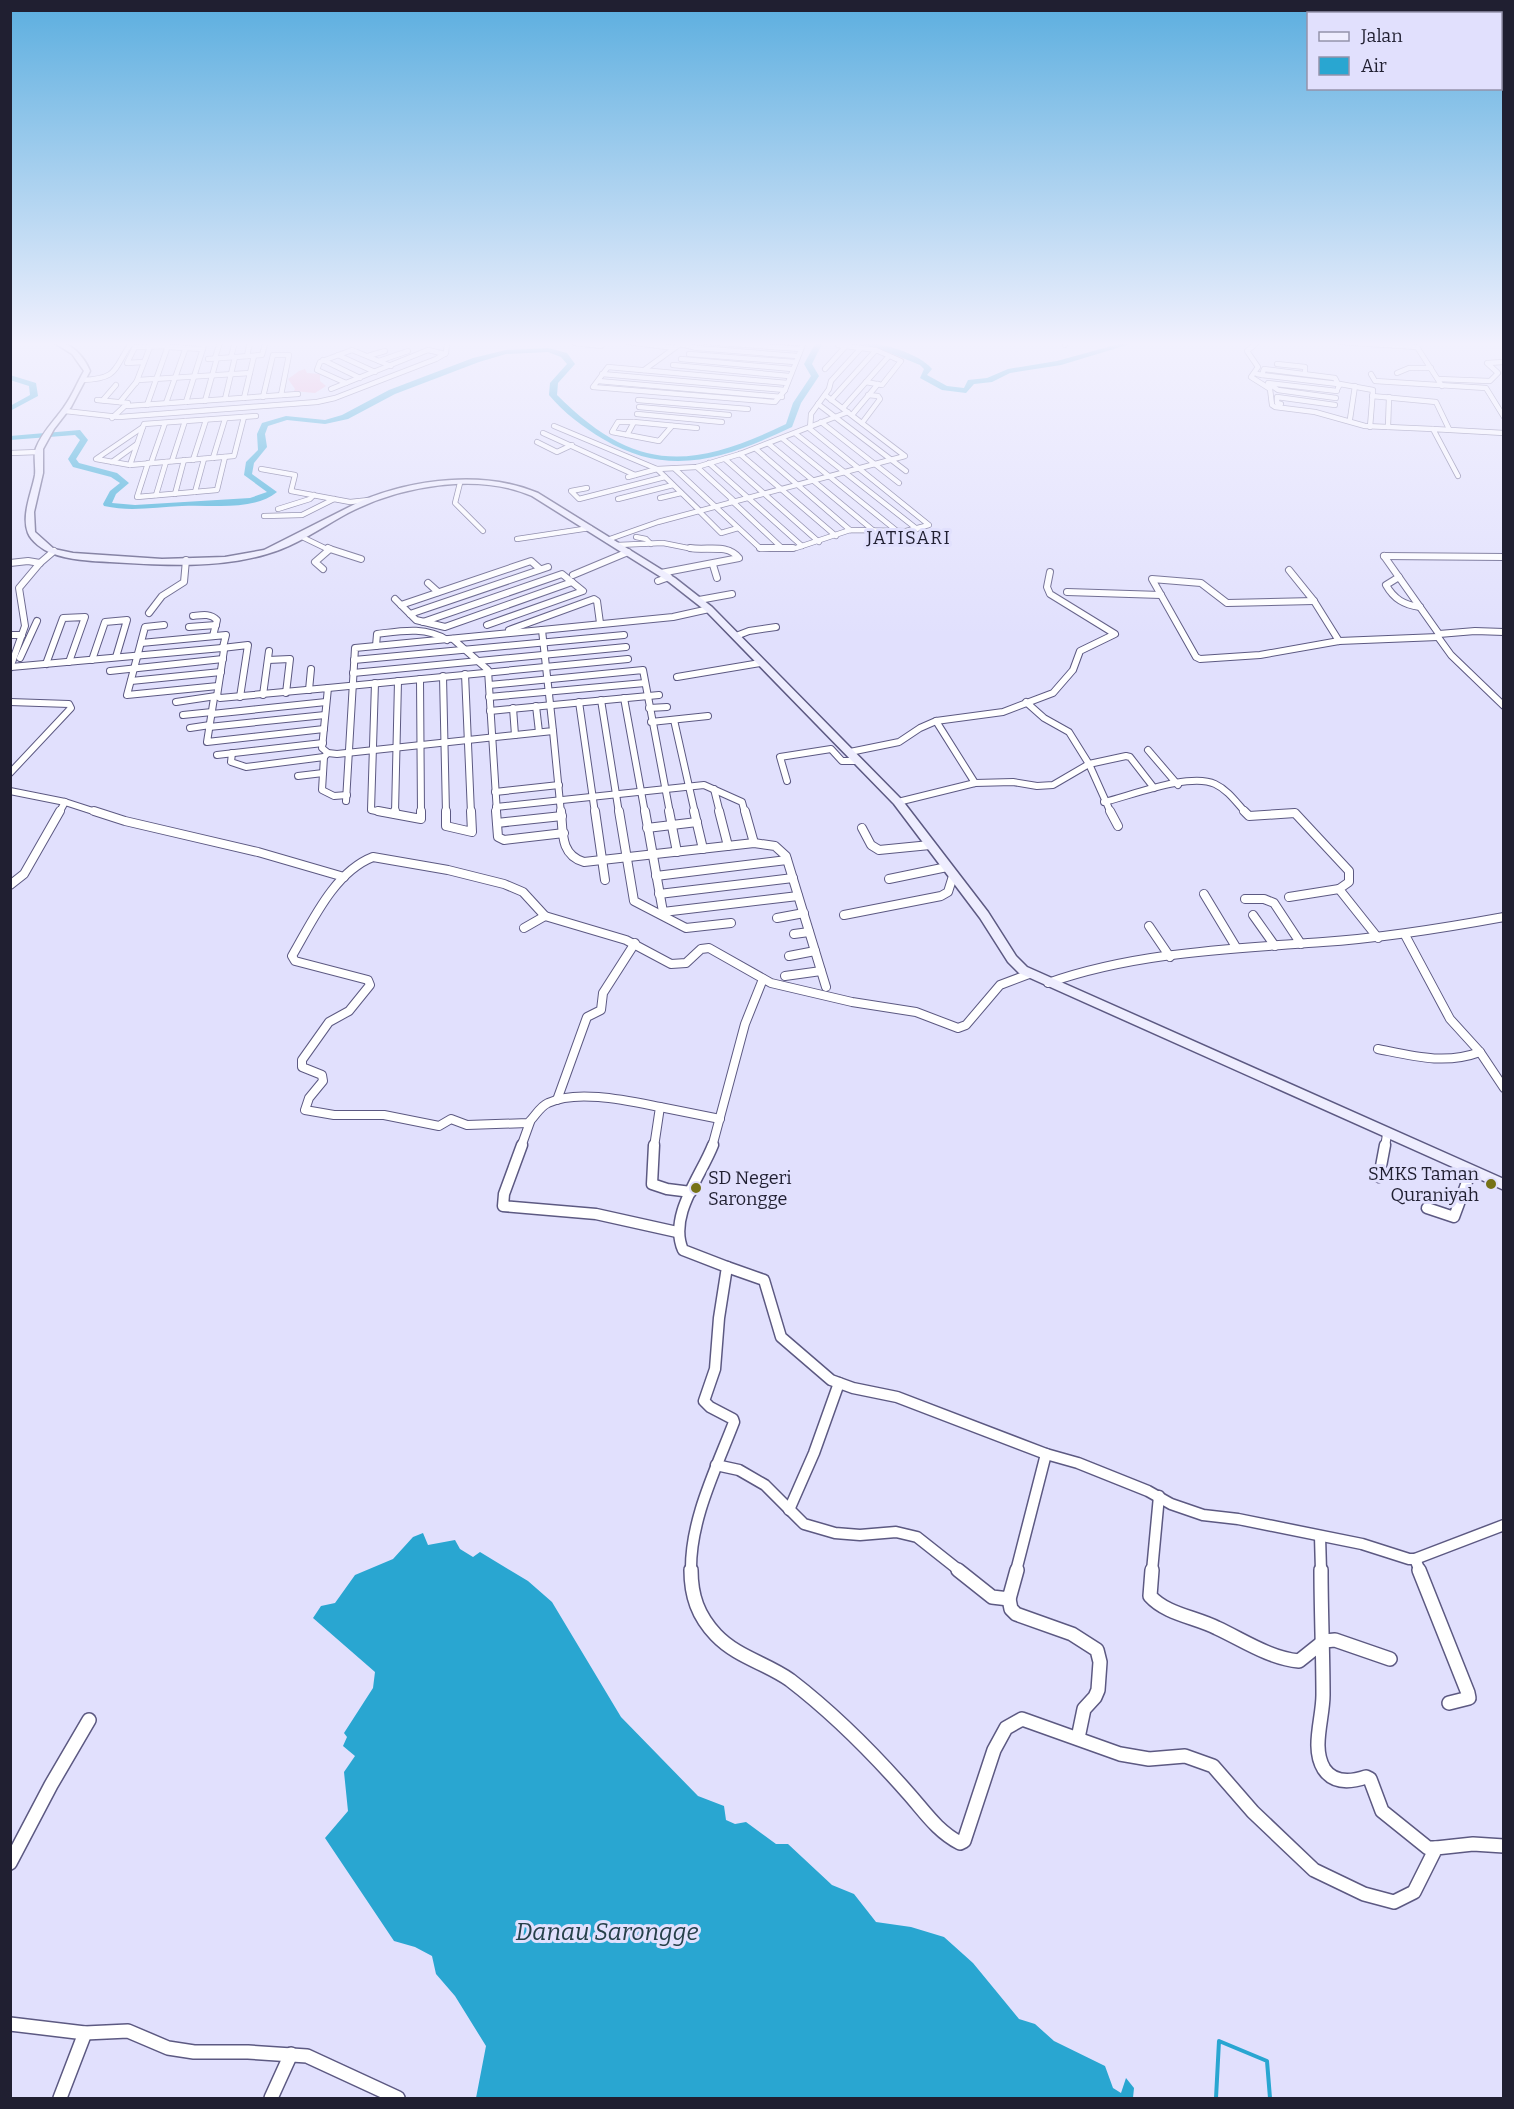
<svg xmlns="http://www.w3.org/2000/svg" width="1514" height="2109" viewBox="0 0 1514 2109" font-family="Bitter,serif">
<rect width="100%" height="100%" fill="#e1e0fd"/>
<!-- green -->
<path fill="#eea8cc" d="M305,369L307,373L320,374V381L326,386L315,393L294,391L295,389L288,379L299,371Z"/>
<!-- water -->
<path fill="#29a6d1" d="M423,1533L428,1545L455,1540L460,1549L473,1557L480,1552L528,1581L552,1602L621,1717L698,1796L724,1806L726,1820L735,1824L746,1822L776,1844H788L832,1885L854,1894L876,1922L911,1927L944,1937L973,1963L1019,2019L1035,2024L1054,2041L1105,2066L1113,2088L1121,2093L1126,2078L1134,2088L1133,2098H476L486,2046L455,1996L436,1974L432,1956L415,1947L394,1941L325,1838L348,1811L344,1772L355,1756L343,1746L347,1737L344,1733L373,1688L375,1672L313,1618L321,1606L335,1603L355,1575L393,1559L413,1537Z"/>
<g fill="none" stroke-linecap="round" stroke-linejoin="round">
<!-- stream -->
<path stroke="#29a6d1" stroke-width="4" d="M1216,2098L1219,2041L1267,2061L1270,2098"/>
<!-- river -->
<g fill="#29a6d1" fill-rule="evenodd">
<path d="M816,342H823L812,364L819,376L801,403L792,427C727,458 670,479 603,439C583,427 564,413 549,395L550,383L567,364L561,357L548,352L506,354L479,362L395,394L348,419L325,424L287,420L268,426L265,434L267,447L254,463L252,474L277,492C252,512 212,504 182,506C155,507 131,512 104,506L103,504L110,491L120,483L111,477L73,467L68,459L80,440L75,435L10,440V436L80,430L88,440L76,459L79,463L117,473L129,483L116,494L112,503L135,505L250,498L267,492L244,475L246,462L258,450L257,434L262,423L286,416L325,420L342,415L389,390L473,358L506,350L548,348L567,353L575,364L558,383L557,395C635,473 691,470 786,424L793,403L811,376L804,364Z"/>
<path d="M852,342C874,340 918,352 932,369L927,375L947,386L964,388L968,380L987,378L1008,369L1057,361L1126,342H1137L1061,365L1010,373L992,382L974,384L966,393L942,390L920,378L924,369L920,365L878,348Z"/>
<path d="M10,375L36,383L38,396L10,411V406L30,395L29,386L10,380Z"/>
</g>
<!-- street-far4 casing -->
<g stroke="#5c5982" stroke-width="6">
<g id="street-far4">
<path d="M628,342L674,348"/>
<path d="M705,342L800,349"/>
<path d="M782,342L803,343"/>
<path d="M1258,342L1247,351L1258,367L1251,377L1270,389L1272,405L1275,407L1315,412L1365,426L1433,429"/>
<path d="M1340,342L1417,347L1442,386"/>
<path d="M575,343L601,346L604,342"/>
<path d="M680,344L697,348L797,356"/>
<path d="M838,345L876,350L901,361L882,385L866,382"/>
<path d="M1065,345L1066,342"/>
<path d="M168,347L203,349"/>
<path d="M689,354L795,362"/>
<path d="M338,355L375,372"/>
<path d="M247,356L250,342"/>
<path d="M368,356L385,351"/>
<path d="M231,357L235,342"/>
<path d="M215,358L220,342"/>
<path d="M208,359L262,355L265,344"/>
<path d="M681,359L792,369"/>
<path d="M323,360L360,378"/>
<path d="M379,361L408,351"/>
<path d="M144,362L127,363L135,347L168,346L147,405"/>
<path d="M1277,364L1305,367V374"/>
<path d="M673,365L789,376"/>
<path d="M825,369L845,347"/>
<path d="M1264,369L1335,378L1338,384L1262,375Z"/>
<path d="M644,370L683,342"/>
<path d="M1397,373L1409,368H1431"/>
<path d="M602,374L785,390"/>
<path d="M1257,374L1262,375"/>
<path d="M1371,374L1375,381L1486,388L1504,417"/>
<path d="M1438,379L1490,381L1498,373L1487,363L1504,362"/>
<path d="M82,380C120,379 113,368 132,342"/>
<path d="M598,381L782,397"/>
<path d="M136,383L150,347"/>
<path d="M346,383L317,370L320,362L352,350L391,366"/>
<path d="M787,383L608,367L593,387L775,402L785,390L804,342"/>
<path d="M1338,388L1340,384L1373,390L1370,427"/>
<path d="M331,389L428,350L445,354"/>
<path d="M1372,396L1436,402L1449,429"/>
<path d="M263,397L273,355H289L281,395"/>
<path d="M244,398L254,356"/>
<path d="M1336,398L1278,390L1268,383L1337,391"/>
<path d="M225,399L235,357"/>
<path d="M97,400L128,403L112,418"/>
<path d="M103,400L116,385"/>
<path d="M638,400L748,409"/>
<path d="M831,400L876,350"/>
<path d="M205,401L217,358"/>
<path d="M120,402L138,380L250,373"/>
<path d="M186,402L205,342"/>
<path d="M166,403L185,350"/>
<path d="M818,404L906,471"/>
<path d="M1281,404L1277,403V397L1335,405"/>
<path d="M127,406L298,394"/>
<path d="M639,407L729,415"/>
<path d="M843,408L889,356"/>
<path d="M65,411L119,417L317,402L335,398L436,359L446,353L447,342"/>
<path d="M637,414L722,422"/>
<path d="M852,415L878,384"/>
<path d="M1350,419L1355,386"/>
<path d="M634,422H618L612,432L659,441L672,426"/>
<path d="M821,422L899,483"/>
<path d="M862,423L880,399L878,396L868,395"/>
<path d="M554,426L657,469L698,509"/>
<path d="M143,427L96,459L130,465L234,456L244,417"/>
<path d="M1388,427L1389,397"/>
<path d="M543,433L635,475"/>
<path d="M796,434L917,529"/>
<path d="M627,435L634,422L697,428"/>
<path d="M783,439L897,531"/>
<path d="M537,442L557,452L572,445"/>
<path d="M769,444L874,531"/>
<path d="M756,449L850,530"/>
<path d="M10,453L39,452"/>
<path d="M740,454L836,536"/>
<path d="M213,458L225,419"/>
<path d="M725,459L819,542"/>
<path d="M193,460L206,420"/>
<path d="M172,461L185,421"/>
<path d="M112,462L137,444"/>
<path d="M148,463L137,497L217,490L225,457"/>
<path d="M151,463L165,423"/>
<path d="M709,463L802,546"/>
<path d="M130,465L144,424L256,416"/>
<path d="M697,467L733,500"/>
<path d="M261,469L295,475L291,491L350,502L369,500"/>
<path d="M675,469L761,549L796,548L850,530L906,531L929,525L810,429L811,414L829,389L831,381L861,348"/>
<path d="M1458,476L1433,429L1504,433"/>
<path d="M628,477L657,469L697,467L740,454L848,412"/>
<path d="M460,483L455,503L483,531"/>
<path d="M587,488L571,491L579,499L665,477"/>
<path d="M195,492L204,459"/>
<path d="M175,494L184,460"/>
<path d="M156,495L166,462"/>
<path d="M660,498L681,493"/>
<path d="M618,499L673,485"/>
<path d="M731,500L782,548"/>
<path d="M278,509L310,499L314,495"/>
<path d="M699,511L721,533L738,528"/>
<path d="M264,516L302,515L334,499"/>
<path d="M300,536L329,550"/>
<path d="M636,537L646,539L651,544"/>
<path d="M517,539L590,528"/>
<path d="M607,540L658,522L905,456L825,395"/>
<path d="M617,545L663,543L693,549L729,550"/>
</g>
</g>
<!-- street-far3 casing -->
<g stroke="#5c5982" stroke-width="8">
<g id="street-far3">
<path d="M760,548H793"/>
<path d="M330,549L361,559"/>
<path d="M1384,556L1439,634L1438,637L1451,655L1504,706"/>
<path d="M1384,556L1504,557"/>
<path d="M10,563L28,561L40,563"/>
<path d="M713,565L717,578"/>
<path d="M323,569L315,562L330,549L328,548"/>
<path d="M1289,570L1314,601L1339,641"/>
<path d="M661,573L739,558C727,543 707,551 690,548"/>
<path d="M573,575L628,552"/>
<path d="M1399,577L1386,585C1394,599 1404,605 1420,607"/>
<path d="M658,581L669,577"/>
<path d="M428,583L438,592"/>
<path d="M1067,592L1161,595"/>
<path d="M395,599L416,620L445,627L572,582"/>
<path d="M699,600L732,594"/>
<path d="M1314,601L1227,603L1201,583L1152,579L1196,657L1200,659L1260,655L1339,641L1438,637"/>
<path d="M401,605L531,561L540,569"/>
<path d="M149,613L162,596L184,582L186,560"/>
<path d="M410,614L548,567"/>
<path d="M193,616C202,615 210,613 217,620L213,636"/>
<path d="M423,622L562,574L583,591L487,625"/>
<path d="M164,625L145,627L127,695L218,686"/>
<path d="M189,627L216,625"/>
<path d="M509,630L594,599L597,601L600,623"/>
<path d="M1439,634L1475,631L1504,632"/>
<path d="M10,635H22"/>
<path d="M736,636L749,631L776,627"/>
<path d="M453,639L488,670L497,813"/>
<path d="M141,643L226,635L223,647"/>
<path d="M376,646L377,634C401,631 425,626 447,640"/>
<path d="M222,648L248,645L240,697"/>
<path d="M20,658L37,621"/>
<path d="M92,660L105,622L127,620L116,657"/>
<path d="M268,660L290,659L286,693"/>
<path d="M354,660L624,635"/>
<path d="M46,664L63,618L85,617L69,662"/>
<path d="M11,667L222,648L224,650L217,696L220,698L328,688L322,748L328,753L337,754L553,731L542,630L673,617L709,609"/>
<path d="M10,668L25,626L19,588L40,563L54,551"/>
<path d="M110,671L223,659"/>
<path d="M353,673L626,647"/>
<path d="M465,674L471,813"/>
<path d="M443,676L446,813"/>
<path d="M677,677L760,663"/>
<path d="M420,679L421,813"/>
<path d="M131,681L221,672"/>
<path d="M375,683L371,810L386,813"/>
<path d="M489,685L643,670L670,813"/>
<path d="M328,688L628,659"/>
<path d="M309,690L311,669"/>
<path d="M263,695L269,651"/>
<path d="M489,697L645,683"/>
<path d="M214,698L207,742L324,729"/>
<path d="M624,698L645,813"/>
<path d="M601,700L619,813"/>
<path d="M10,702L69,704L71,708L10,773"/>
<path d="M176,702L216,696"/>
<path d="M579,702L595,813"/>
<path d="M1026,702L1044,718L1069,732L1089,764L1111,813"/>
<path d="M536,706L539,732"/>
<path d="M513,708L515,735"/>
<path d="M649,708L667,707"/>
<path d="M490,711L659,695"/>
<path d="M212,714L326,702"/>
<path d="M183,715L212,712"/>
<path d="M674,720L695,813"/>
<path d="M936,721L975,783"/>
<path d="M651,722L708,716"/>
<path d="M209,727L325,715"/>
<path d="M190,728L210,725"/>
<path d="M553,731L561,813"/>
<path d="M1148,750L1178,785"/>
<path d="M850,752L899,742L920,728L936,721L1003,712L1053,693L1073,670L1080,651L1115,634L1050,594L1047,587L1050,572"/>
<path d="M232,753L231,762L246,767L324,757L328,753"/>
<path d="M217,755L323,743"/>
<path d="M324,757L322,790L334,796L347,795"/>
<path d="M298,776L323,773"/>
<path d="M787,781L780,757L831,749L842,761H858"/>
<path d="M714,789L720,813"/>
<path d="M10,791L65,802L99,813"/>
<path d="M495,792L559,785"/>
<path d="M346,801L355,648L542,630"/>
<path d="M898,802L975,783L1013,782L1037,786L1053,785L1089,764L1126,756L1130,757L1154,788"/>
<path d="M1104,802C1130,796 1190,772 1215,784C1228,790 1236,802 1246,813"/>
<path d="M496,807L704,785L742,802L745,813"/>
<path d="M59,813L65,802"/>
<path d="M395,813L398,681"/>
</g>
</g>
<!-- street-far2 casing -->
<g stroke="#5c5982" stroke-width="10">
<g id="street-far2">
<path d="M94,811L125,821L258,852L344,877"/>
<path d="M378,811L421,819V811"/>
<path d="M446,811V826L472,832L471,811"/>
<path d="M496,811L498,837L504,840L564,833"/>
<path d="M561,811C563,832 560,855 584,862L754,843L775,846L786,856L826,987"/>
<path d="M595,811L605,880"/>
<path d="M619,811L634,901L686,928L731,923"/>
<path d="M645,811L663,912L798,896"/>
<path d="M669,811L677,852"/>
<path d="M694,811L703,849"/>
<path d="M719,811L728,846"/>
<path d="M745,811L754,843"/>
<path d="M1110,811L1118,826"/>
<path d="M1244,811L1249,816L1295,813L1349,871V882L1339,889L1378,938"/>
<path d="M395,814V811"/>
<path d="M497,823L562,816"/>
<path d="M647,828L697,822"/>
<path d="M862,828L871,845L879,850L930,845"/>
<path d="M656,876L787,860"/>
<path d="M889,879L947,867"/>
<path d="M10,885L24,874L60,811"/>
<path d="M659,894L793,878"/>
<path d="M1204,894L1236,947"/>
<path d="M1289,897L1339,889"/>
<path d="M1245,899H1264L1274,903L1301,944"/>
<path d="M844,915L941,896L948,892L953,876"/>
<path d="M1253,915L1275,946"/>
<path d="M777,918L804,913"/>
<path d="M1149,926L1170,957"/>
<path d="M524,928L545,916"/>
<path d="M794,934L809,932"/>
<path d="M1405,935L1450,1019L1480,1052L1504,1088"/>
<path d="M789,956L815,951"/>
<path d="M785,976L821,971"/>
<path d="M1048,983C1136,952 1231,949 1323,942C1384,938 1444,928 1504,917"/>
<path d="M1378,1049C1413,1056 1445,1065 1480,1052"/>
<path d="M557,1100L587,1017L601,1010L603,993L635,943"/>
<path d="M660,1107L720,1119"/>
<path d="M521,1147L530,1122"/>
<path d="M654,1147L660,1107C629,1101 577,1089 548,1103C539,1107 535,1117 528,1123L467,1125L451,1119L439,1126L384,1115H334L305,1110L309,1098L323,1081L322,1075L302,1067V1060L329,1022L349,1011L370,985L368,980L295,961L292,956C312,922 334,872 373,857L448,870L504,884L523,892L545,916L626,940L671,964L686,963L701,949L709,948L771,983L852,1002L916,1012L958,1028L966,1025L1000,985L1029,974"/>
<path d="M712,1147L745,1024L763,979"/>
<path d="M1385,1147L1387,1134"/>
</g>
</g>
<!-- street-far1 casing -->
<g stroke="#5c5982" stroke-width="13">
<g id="street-far1">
<path d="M522,1145L504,1194L503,1206L596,1214L677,1232"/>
<path d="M654,1145L652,1184L667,1189L691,1192"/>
<path d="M1379,1177L1385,1145"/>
<path d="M1427,1208L1454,1217L1471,1171"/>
<path d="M727,1267L764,1280L781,1337L831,1380L853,1388L897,1397L1046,1454"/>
<path d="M716,1465L739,1470L765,1485L804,1524L835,1533L860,1535L896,1532L917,1537L960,1571"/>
<path d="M789,1510L814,1453L839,1383"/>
<path d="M1320,1536L1321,1571"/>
<path d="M1415,1559L1420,1571"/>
<path d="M691,1571C690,1520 716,1469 734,1422L733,1419L710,1407L704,1401L715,1369L719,1318L727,1267L683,1250C668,1216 701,1176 713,1145"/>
<path d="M1016,1571L1046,1454L1078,1463L1148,1491L1171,1504L1203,1515L1238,1519L1362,1544L1409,1559H1415L1504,1525"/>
<path d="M1152,1571L1159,1496"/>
</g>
</g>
<!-- street casing -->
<g stroke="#5c5982" stroke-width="16">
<g id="street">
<path d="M691,1570C691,1596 698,1616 716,1635C737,1657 766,1663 790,1680C833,1713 872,1752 908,1793C925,1812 937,1831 960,1843L964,1841L994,1750L1006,1728L1022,1719L1120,1754L1149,1759L1185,1756L1213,1766L1253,1812L1314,1870L1364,1894L1394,1902L1414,1892L1436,1848L1473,1844L1504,1846"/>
<path d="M958,1570L992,1597L1009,1599L1017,1570"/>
<path d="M1152,1570L1150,1596C1166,1614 1195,1617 1217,1628C1243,1640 1269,1658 1299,1661L1324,1641L1335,1640L1390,1659"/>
<path d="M1321,1570C1321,1611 1323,1654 1323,1695C1323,1719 1311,1748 1324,1769C1334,1784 1351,1782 1366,1777L1370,1779L1382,1811L1428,1848H1436"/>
<path d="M1419,1570L1468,1693L1469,1698L1449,1703"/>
<path d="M1009,1599L1011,1609L1016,1614L1072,1634L1097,1650L1100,1662L1098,1690L1095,1697L1084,1709L1078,1738"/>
<path d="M10,1863L51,1785L89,1720"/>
<path d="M10,2024L85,2033L128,2031L168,2048L194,2052H248L307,2056L398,2098"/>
<path d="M60,2098L85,2033"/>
<path d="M271,2098L291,2054"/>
</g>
</g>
<!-- secondary casing -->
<g stroke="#5c5982" stroke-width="3">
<path id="secondary" d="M53,342C70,341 84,356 90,371L71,407L54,429L43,449V473L34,512L35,532L54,549L73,553L162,559L225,557L264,550L361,501C413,479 484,470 538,493L675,578L712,607L902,800L988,912L1016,956L1027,967L1504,1179V1190L1019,973L1008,962L980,918L894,804L706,611L669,582L532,496C477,472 400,486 348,513C322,527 296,546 267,554C218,569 160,565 110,562C91,561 69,560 51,553C43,550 31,541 28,533C21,515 32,492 35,475C36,466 33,456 36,448C42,432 55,420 64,407C72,396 77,383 84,371L72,354Z"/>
</g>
<!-- street-far4 -->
<use href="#street-far4" stroke="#fff" stroke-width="4.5"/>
<!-- street-far3 -->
<use href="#street-far3" stroke="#fff" stroke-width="6"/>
<!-- street-far2 -->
<use href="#street-far2" stroke="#fff" stroke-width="8"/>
<!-- street-far1 -->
<use href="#street-far1" stroke="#fff" stroke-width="10"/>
<!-- street -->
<use href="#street" stroke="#fff" stroke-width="13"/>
<!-- secondary -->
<use href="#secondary" fill="#eeedfe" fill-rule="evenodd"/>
</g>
<!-- sky -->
<linearGradient id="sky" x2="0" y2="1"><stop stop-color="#5baedf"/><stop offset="0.54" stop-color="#f2f1fe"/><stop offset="1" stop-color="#f2f1fe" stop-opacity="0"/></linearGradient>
<rect width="1514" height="637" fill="url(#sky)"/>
<!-- markers -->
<g fill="#777317" stroke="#e1e0fd" stroke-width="2">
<circle cx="1491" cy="1184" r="6"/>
<circle cx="696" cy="1188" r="6"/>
</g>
<g text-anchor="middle" stroke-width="6" stroke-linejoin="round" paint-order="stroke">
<!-- far-quarter labels -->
<g font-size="18" letter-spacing="1.5" fill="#201f31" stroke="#e1e0fd">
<text x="909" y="544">JATISARI</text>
</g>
<!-- poi labels -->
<g font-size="18" fill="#201f31" stroke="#e1e0fd" text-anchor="end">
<text x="1479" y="1180">SMKS Taman<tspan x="1479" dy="21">Quraniyah</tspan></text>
<text x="708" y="1184" text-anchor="start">SD Negeri<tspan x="708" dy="21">Sarongge</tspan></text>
</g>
<!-- near-water labels -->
<g font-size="24" font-style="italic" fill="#26404a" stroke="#e1e0fd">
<text x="607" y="1940">Danau Sarongge</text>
</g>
</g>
<!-- border -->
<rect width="1514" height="2109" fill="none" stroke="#201f31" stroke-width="24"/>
<!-- legend -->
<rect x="1307" y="12" width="195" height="78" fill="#e1e0fd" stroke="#9493ab" stroke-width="1.5"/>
<rect x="1319" y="32" width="30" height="9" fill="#eeedfe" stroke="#9493ab" stroke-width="1.5"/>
<text x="1361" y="42" font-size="18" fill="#201f31">Jalan</text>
<rect x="1319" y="57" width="30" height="18" fill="#29a6d1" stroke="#9493ab" stroke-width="1.5"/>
<text x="1361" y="72" font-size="18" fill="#201f31">Air</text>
</svg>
